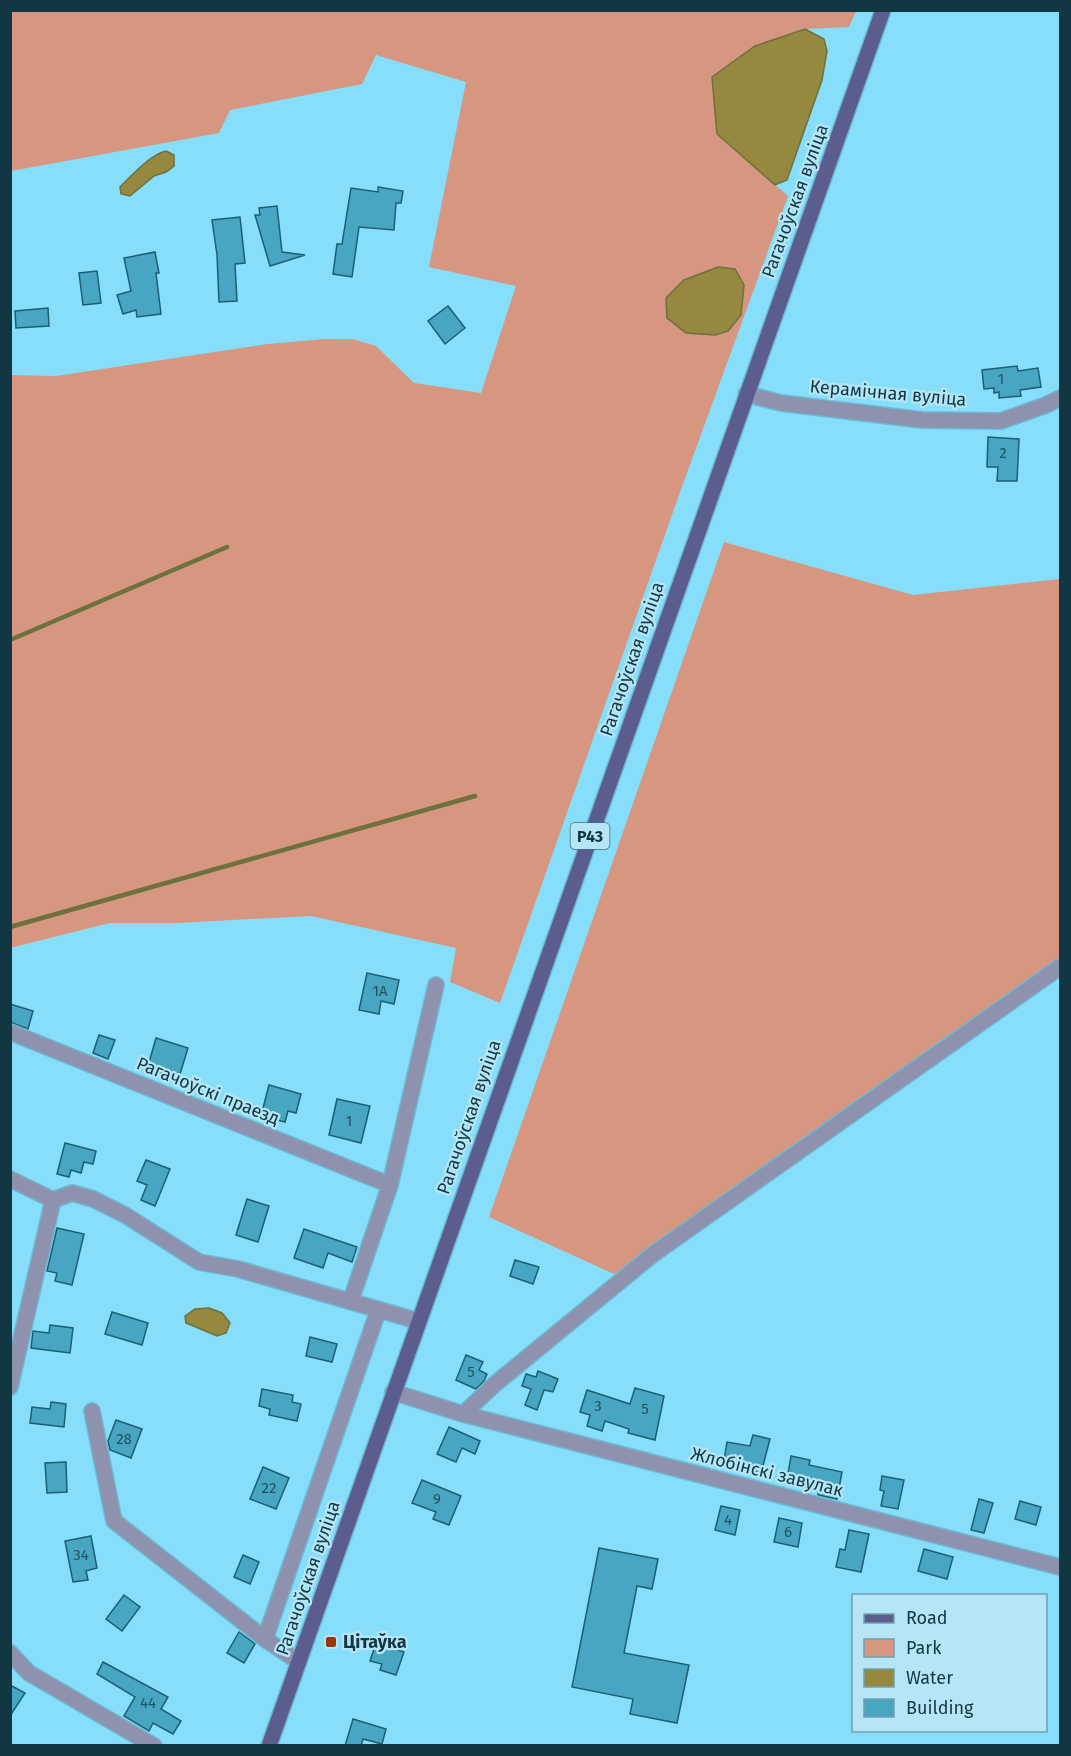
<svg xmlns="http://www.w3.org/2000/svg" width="1071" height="1756" viewBox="0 0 1071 1756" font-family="'Fira Sans',sans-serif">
<rect width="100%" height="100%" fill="#87defa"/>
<!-- green -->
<g fill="#d6967f">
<path d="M11,11H856L849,27L805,29L717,134L788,196L680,492L500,1003L450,982L456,948L311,916L176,923H110L10,948L11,375L56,376L268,344L325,339H352L376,346L414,383L481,393L516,286L429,267L466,82L376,55L362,84L230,110L219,133L11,171Z"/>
<path d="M724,542L913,595L1060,579V966L614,1274L489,1217Z"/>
</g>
<!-- water -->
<g fill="#94893e" stroke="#6d703f" stroke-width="1.5">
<path d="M805,29L824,39L827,51L822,80L787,180L775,185L717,134L712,77L755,46Z"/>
<path d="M166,151L174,155V166L166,172L154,176L130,196L121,194L120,187C131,176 151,154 166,151Z"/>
<path d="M718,267L735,269L744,285L741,315L728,331L715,335L686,333L667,318L666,298L684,280Z"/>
<path d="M209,1308L222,1313L230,1323L226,1333L217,1336L186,1323L185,1316L195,1309Z"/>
</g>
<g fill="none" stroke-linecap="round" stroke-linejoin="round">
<!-- stream -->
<g stroke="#6d703f" stroke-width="4.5">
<path d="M10,640L227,547"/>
<path d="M10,927L475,796"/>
</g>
</g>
<!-- building -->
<g fill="#49a6c2" stroke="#196074" stroke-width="1.5">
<path d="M378,187L403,191L401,203H396L394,230L359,227L352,277L333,274L337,244H342L351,188L378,192Z"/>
<path d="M277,206L282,252L305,255L270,266L255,215H260L259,208Z"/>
<path d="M240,217L245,263L235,264L237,301L219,302L217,255L212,220Z"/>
<path d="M155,252L159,273H156L161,314L137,317L136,310L123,314L117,295L131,291L124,258Z"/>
<path d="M97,271L101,303L83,305L79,273Z"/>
<path d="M448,306L465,328L445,344L428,321Z"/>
<path d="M48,308L49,326L16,328L15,311Z"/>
<path d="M1017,366L1018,371L1038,368L1041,387L1020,390L1021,396L999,398V392L994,393V388L984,389L982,370Z"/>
<path d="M988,437L1019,439L1017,481H997L998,467H987Z"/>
<path d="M367,973L399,980L394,1004L381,1001L379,1014L359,1010Z"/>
<path d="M10,1004L33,1011L28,1029L10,1022Z"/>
<path d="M99,1035L115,1040L108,1059L93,1053Z"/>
<path d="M156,1038L188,1048L180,1074L170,1071L168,1076L157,1072L158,1069L148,1066Z"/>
<path d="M269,1085L301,1094L296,1113L288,1111L285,1122L261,1116Z"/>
<path d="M337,1099L370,1106L361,1143L329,1135Z"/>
<path d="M65,1143L96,1151L93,1164L84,1162L81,1173L71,1170L69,1177L57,1174Z"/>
<path d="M146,1160L170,1169L155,1206L141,1200L147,1185L137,1181Z"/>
<path d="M247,1199L269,1206L258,1242L236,1235Z"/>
<path d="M57,1228L84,1234L72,1285L55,1281L57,1273L47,1271Z"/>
<path d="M304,1229L357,1247L352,1262L328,1253L323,1268L294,1258Z"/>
<path d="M515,1260L539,1267L533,1284L510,1276Z"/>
<path d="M112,1312L148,1323L142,1345L105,1334Z"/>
<path d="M50,1325L73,1328L70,1353L31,1348L33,1331L49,1333Z"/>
<path d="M310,1337L337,1344L332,1362L306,1356Z"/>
<path d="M466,1355L483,1362L479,1370L487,1374L484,1381L476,1389L456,1380Z"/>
<path d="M538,1371L558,1379L553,1392L544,1390L537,1410L525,1405L531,1389L522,1386L526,1374L536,1377Z"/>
<path d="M635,1388L664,1396L655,1440L628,1433L629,1429L605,1421L602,1431L587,1426L590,1415L580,1412L587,1390L630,1404Z"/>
<path d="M262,1389L293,1395L292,1402L301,1404L297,1421L269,1415L270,1409L259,1406Z"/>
<path d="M51,1402L66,1404L64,1427L30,1423L32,1407L50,1409Z"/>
<path d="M116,1420L142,1429L131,1458L110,1450L108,1441Z"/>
<path d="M449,1427L480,1441L475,1454L462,1448L456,1462L437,1454Z"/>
<path d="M753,1435L770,1439L761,1473L745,1469L746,1465L724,1460L727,1442L750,1446Z"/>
<path d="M791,1456L810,1460L809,1465L842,1472L837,1499L818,1495V1490L790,1485L792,1474H788Z"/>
<path d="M66,1462L67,1492L47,1493L45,1463Z"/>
<path d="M263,1467L289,1478L276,1509L250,1499Z"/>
<path d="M882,1476L904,1480L898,1509L881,1506L884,1491L880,1490Z"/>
<path d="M422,1480L461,1496L449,1525L433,1519L436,1512L412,1503Z"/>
<path d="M979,1499L993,1503L984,1533L971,1530Z"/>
<path d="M1020,1501L1041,1507L1036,1525L1015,1519Z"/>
<path d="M721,1506L740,1510L735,1535L715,1530Z"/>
<path d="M779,1518L802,1523L798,1547L774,1542Z"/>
<path d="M849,1530L869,1534L861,1572L836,1567L840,1549L845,1550Z"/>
<path d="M91,1536L97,1568L86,1571L88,1580L73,1582L65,1541Z"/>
<path d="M599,1548L658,1559L652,1589L637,1586L624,1653L689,1665L677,1723L630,1714L633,1699L572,1687Z"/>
<path d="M924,1549L953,1557L947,1579L918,1571Z"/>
<path d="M243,1555L259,1562L250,1584L234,1577Z"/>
<path d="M124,1595L140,1607L122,1631L106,1619Z"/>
<path d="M239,1632L255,1644L244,1663L227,1653Z"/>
<path d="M376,1643L404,1652L396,1675L380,1670L382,1664L370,1661Z"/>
<path d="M103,1662L168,1697L161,1709L181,1721L173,1734L153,1723L149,1731L124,1716L135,1697L97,1674Z"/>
<path d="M10,1685L25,1693L10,1716Z"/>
<path d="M353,1719L386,1729L382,1744L363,1739L361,1746H345Z"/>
</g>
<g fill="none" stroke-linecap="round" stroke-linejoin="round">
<!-- minor casing -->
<g stroke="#6db9d2" stroke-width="18">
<g id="minor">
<path d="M746,394L781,403L922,420L1001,421L1046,405L1060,398"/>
<path d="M10,1032L390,1185"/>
<path d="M10,1179L53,1200L72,1193L93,1199L125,1215L199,1262L238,1269L418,1321"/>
<path d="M351,1300L390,1185L436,985"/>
<path d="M10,1387L53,1200"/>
<path d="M393,1392L463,1414L495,1384L652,1255L1060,967"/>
<path d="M92,1411L114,1521L265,1639L299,1662"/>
<path d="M463,1414L1060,1567"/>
<path d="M265,1639L378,1311"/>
<path d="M10,1653L29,1673L154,1746"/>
</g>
</g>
<!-- major casing -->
<g stroke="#6db9d2" stroke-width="18">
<path id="major" d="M269,1746L883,10"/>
</g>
<!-- minor -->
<use href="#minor" stroke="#8f92ae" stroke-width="15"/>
<!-- major -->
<use href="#major" stroke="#5b5d8f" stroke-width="15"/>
</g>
<!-- markers -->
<rect fill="#9a3603" stroke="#b5e6f7" stroke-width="2" x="325" y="1636" width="12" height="12" rx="3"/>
<g text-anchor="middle" stroke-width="4.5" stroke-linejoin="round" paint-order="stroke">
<!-- number labels -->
<g font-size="15" fill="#1f5362">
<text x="1001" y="384">1</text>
<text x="1003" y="458">2</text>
<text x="380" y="996">1А</text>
<text x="349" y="1126">1</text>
<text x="471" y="1377">5</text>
<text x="598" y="1411">3</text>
<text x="645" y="1414">5</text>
<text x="124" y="1444">28</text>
<text x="269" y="1493">22</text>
<text x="437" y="1504">9</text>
<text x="728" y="1525">4</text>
<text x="788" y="1537">6</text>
<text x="81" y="1560">34</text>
<text x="148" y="1708">44</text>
</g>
<!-- shield labels -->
<rect fill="#b5e6f7" stroke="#426c78" stroke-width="1.5" x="570.5" y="823" width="39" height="26" rx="4.5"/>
<g font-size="16" font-weight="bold" fill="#113742">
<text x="590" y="842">Р43</text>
</g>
<!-- street labels -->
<g font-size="18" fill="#113742" stroke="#b5e6f7">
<text transform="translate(795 201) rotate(-70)" y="6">Рагачоўская вуліца</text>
<text transform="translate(888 393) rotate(5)" y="6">Керамічная вуліца</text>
<text transform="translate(632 659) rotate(-71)" y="6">Рагачоўская вуліца</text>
<text transform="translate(208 1091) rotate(22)" y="6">Рагачоўскі праезд</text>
<text transform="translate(469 1117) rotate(-71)" y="6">Рагачоўская вуліца</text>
<text transform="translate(767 1472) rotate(14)" y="6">Жлобінскі завулак</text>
<text transform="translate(308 1578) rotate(-71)" y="6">Рагачоўская вуліца</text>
</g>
<!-- poi labels -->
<g font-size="18" font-weight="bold" fill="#113742" stroke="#b5e6f7" text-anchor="start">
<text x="343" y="1648">Цітаўка</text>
</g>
</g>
<!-- border -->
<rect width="1071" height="1756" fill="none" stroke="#113742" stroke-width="24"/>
<!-- legend -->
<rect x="852" y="1594" width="195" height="138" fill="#b5e6f7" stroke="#73a0af" stroke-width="1.5"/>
<rect x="864" y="1614" width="30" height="9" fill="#5b5d8f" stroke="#73a0af" stroke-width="1.5"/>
<text x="906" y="1624" font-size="18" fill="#113742">Road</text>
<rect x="864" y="1639" width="30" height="18" fill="#d6967f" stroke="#73a0af" stroke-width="1.5"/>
<text x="906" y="1654" font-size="18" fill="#113742">Park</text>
<rect x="864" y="1669" width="30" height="18" fill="#94893e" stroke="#73a0af" stroke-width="1.5"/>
<text x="906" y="1684" font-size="18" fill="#113742">Water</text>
<rect x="864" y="1699" width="30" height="18" fill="#49a6c2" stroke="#73a0af" stroke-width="1.5"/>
<text x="906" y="1714" font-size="18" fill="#113742">Building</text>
</svg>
